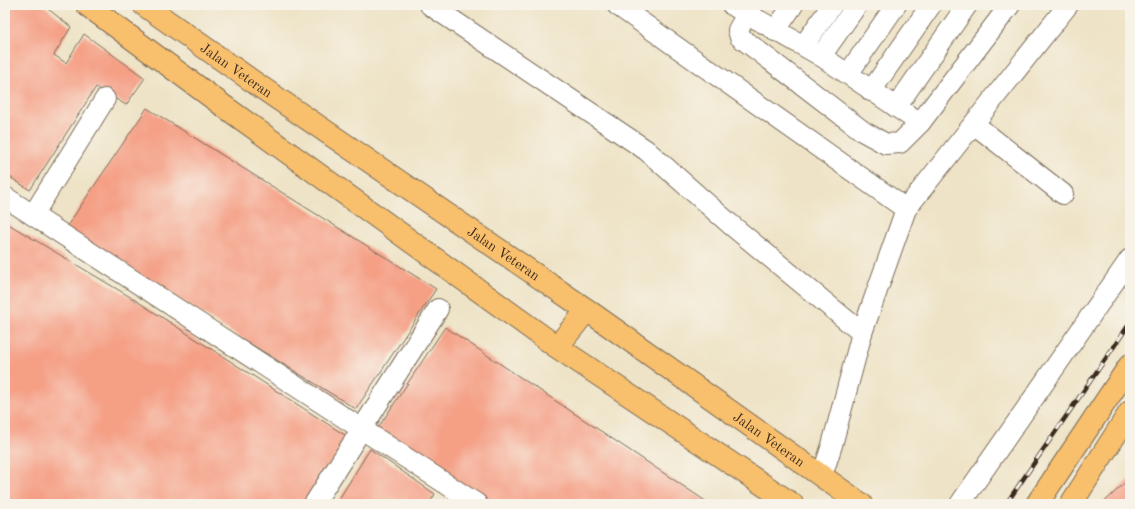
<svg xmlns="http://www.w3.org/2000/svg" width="1135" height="509" viewBox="0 0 1135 509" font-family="'Old Standard TT',serif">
<rect width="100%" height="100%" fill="#f7f3e8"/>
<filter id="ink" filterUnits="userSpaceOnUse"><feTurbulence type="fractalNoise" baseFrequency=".025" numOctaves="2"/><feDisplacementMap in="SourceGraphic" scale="8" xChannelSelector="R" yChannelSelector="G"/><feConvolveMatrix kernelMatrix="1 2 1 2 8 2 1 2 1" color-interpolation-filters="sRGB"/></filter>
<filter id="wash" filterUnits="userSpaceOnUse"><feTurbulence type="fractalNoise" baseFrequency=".012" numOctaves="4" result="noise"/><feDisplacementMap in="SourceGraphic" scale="16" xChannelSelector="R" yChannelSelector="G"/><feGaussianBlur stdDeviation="0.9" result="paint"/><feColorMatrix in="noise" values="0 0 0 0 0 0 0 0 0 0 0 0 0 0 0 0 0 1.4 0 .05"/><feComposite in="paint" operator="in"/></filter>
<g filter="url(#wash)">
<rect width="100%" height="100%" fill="#eee3c6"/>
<g id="blocks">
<!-- building -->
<g fill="#f59f85">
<path d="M6,5H43L71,27L54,55L66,63L84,34L145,78L126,105L96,87L30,190L5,174Z"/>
<path d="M147,108L436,289L356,409L65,229Z"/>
<path d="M5,222L132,298L348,437L305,504H5Z"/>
<path d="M445,327L710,504H484L374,434Z"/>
<path d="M370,449L435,494L429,504H346L339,499Z"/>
<path d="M1128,480L1130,482V504H1102Z"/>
</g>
</g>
</g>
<g filter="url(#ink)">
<use href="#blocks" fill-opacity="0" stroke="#7a6b59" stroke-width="1"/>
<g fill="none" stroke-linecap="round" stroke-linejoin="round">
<!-- minor casing -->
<g stroke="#7a6b59" stroke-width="22">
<g id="minor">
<path d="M430,5L646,150L730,224L862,333"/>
<path d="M617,5L906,209"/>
<path d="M732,5L821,56L920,123L1010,5"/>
<path d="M752,5L738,30L740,37L864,132L886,144L900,143L920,123"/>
<path d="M775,31L793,5"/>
<path d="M804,45L832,5"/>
<path d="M821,56L857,5"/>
<path d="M848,74L896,5"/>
<path d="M871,91L931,5"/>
<path d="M896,107L967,5"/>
<path d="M974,124L1063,194"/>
<path d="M5,197L477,504"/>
<path d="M33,215L105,99"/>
<path d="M822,476L832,445L862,333L906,209L1068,5"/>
<path d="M314,504L438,309"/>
<path d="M960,504L1130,259"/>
</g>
</g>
<!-- major casing -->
<g stroke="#7a6b59" stroke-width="24">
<g id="major">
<path d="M87,5L225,107L557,347L792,504"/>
<path id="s1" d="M144,5L255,83L587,310L861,504"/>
<path d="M557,347L587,310"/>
</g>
</g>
<!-- highway casing -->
<g stroke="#7a6b59" stroke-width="24">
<g id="highway">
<path d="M1037,504L1130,365"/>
<path d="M1071,504L1130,412"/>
</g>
</g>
<!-- minor -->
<use href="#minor" stroke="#fff" stroke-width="20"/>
<!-- major -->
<use href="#major" stroke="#f8bf6c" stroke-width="22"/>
<!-- highway -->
<use href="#highway" stroke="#f8bf6c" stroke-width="22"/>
<!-- rail casing -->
<g stroke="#3b2a1e" stroke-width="4.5">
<path id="rail" d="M1006,504L1130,323"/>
</g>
<!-- rail -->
<use href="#rail" stroke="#f7f3e8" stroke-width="3" stroke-dasharray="9" stroke-linecap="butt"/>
</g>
</g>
<g text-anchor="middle" stroke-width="3.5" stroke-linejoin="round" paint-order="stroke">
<!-- street labels -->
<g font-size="14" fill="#3b2a1e" stroke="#f7f3e8">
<text dy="5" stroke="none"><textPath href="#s1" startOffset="113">Jalan Veteran</textPath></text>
<text dy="5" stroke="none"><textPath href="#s1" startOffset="437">Jalan Veteran</textPath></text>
<text dy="5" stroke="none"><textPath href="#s1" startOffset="761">Jalan Veteran</textPath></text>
</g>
</g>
<!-- margin -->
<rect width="1135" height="509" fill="none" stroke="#f7f3e8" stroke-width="20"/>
</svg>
